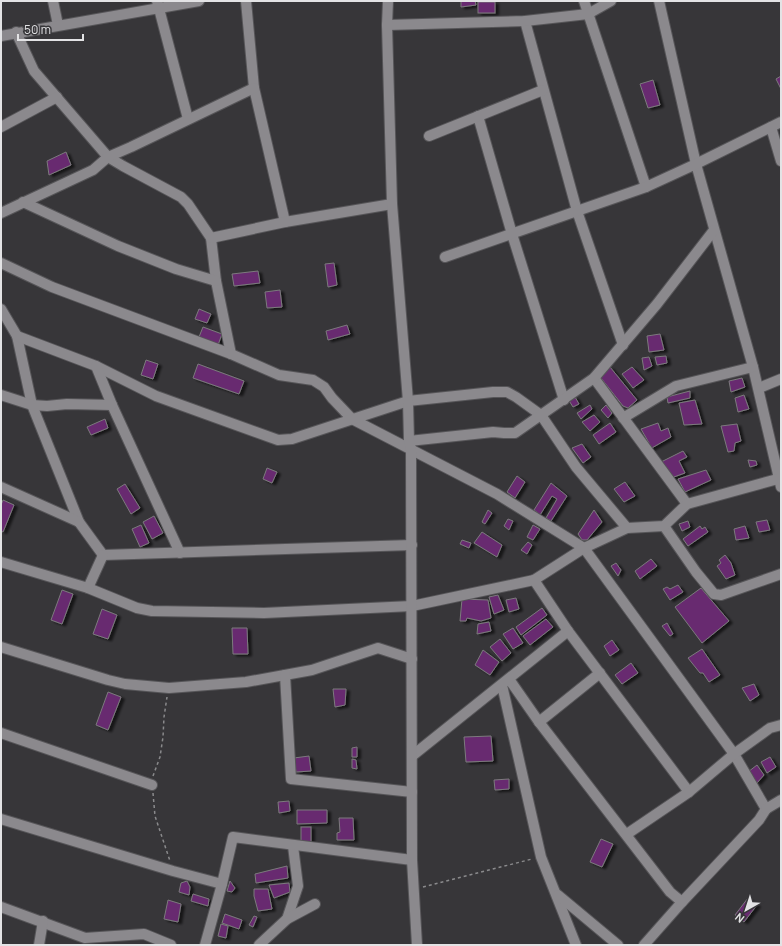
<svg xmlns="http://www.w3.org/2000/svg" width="782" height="946" viewBox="0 0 782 946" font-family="Manrope,sans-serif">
<defs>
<filter id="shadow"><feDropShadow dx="3.5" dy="2" stdDeviation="1" flood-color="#0009"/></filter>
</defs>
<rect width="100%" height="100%" fill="#373639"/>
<!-- building -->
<g fill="#672a70" stroke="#7c7a7d" filter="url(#shadow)">
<path d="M461,1H475L476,5L461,7Z"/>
<rect x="478" y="2" width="17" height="11"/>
<path d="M781,76V89L776,79Z"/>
<path d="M653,80L660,105L648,108L640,84Z"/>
<path d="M66,152L71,165L49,175L47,161Z"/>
<path d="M334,263L337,285L328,287L325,264Z"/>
<path d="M258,271L260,283L234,286L232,274Z"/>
<path d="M280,290L282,307L267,308L265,292Z"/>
<path d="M199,309L211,314L207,323L195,319Z"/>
<path d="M347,325L350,334L328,340L326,331Z"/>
<path d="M203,327L222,334L218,345L199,337Z"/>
<path d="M660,334L664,350L649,352L647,336Z"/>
<path d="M666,356L667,363L657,365L655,357Z"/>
<path d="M649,357L652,366L644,370L642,358Z"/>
<path d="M146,360L158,364L153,379L141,375Z"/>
<path d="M198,364L244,381L239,394L193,378Z"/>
<path d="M610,367L637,400L628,408L623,406L601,378L603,373Z"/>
<path d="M632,367L644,380L633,388L622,374Z"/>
<path d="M742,378L745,387L731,392L729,381Z"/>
<path d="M690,391V398L668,403L667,397Z"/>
<path d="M744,395L749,409L738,412L735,398Z"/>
<path d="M575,397L579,404L573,407L568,399Z"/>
<path d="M695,400L702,424L684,425L679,403Z"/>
<path d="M590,405L592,409L581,419L577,413Z"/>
<path d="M606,405L612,413L608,418L601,410Z"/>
<path d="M594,415L600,422L590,431L582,422Z"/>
<path d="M105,419L108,428L91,435L87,427Z"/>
<path d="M610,423L616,432L599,444L593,435Z"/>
<path d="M658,423L661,431L668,428L671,437L650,449L647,444L649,443L641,429Z"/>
<path d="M737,424L741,441L735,443L734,451L728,452L721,426Z"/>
<path d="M582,444L591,457L583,463L572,448Z"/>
<path d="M683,451L687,457L679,461L685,473L671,478L661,462Z"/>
<path d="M748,460L756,461L757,465L750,467Z"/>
<path d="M267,468L277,472L272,483L263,479Z"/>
<path d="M706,470L711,480L685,492L678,479Z"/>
<path d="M517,476L525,482L515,498L507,492Z"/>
<path d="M625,482L635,496L624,502L614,489Z"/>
<path d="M551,483L567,496L551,521L546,518L557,499L552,496L540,515L534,510Z"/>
<path d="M125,484L140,508L131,514L117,489Z"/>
<path d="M3,500L14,505L3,532L1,531V505Z"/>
<path d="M488,510L492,513L485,524L482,522Z"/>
<path d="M594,510L602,522L587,540H582L578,534Z"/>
<path d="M154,516L163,533L152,539L143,522Z"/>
<path d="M508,519L513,521L509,530L504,526Z"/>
<path d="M767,520L770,530L759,532L756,522Z"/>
<path d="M688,521L690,527L682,531L679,524Z"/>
<path d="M141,525L149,543L140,547L132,529Z"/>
<path d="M533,525L540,529L533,540L527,537Z"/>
<path d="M700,526L702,529L705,527L708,532L688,546L683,539Z"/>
<path d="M745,526L749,538L736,540L734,529Z"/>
<path d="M482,532L502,545L497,557L474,543Z"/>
<path d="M462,540L471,543L469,548L460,544Z"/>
<path d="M528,542L532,545L527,554L521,550Z"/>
<path d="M725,555L731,563L735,575L726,579L717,566L721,563L719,560Z"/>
<path d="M651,559L657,566L640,579L635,571Z"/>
<path d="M616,563L621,570L618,576L611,566Z"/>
<path d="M678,585L683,592L670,600L663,589L667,587L670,589Z"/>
<path d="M701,588L729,621L702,643L675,607Z"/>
<path d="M62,590L73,594L62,624L51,620Z"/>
<path d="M498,595L504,610L494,614L489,597Z"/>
<path d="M516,598L519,609L509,612L506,600Z"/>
<path d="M462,599L488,600L491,618L481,621L467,618L466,621H460Z"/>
<path d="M542,608L547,615L521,635L516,627Z"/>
<path d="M102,609L117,615L108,639L93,634Z"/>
<path d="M546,619L553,627L530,645L523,636Z"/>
<path d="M489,622L491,631L477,634L478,624Z"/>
<path d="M667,623L673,634L670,636L662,626Z"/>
<path d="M232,628H247L248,654H233Z"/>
<path d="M513,628L523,643L513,649L503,634Z"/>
<path d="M500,639L511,653L502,661L490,647Z"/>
<path d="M612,640L619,650L610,656L604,646Z"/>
<path d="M702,649L720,675L709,682L703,673H700L688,658Z"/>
<path d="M483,650L499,662L490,675L475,665Z"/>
<path d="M631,663L638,673L622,684L615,675Z"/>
<path d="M754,684L759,695L750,701L742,688Z"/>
<path d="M333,689H346L345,705L335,707Z"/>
<path d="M108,692L121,697L108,730L96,725Z"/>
<path d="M491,736L493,761L466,762L464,737Z"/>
<path d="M357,747V757H352V748Z"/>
<path d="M309,756L311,771L296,772L294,758Z"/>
<path d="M770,757L776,767L767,773L761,762Z"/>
<path d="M352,759L356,760L357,769L352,768Z"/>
<path d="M757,765L764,775L757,783L748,772Z"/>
<path d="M509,779V789L495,790L494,780Z"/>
<path d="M289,801L290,811L279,813L278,802Z"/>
<path d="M297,810H327V823L297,824Z"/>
<path d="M339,818H353L354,840H337V833L340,832Z"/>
<rect x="301" y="827" width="10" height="17"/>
<path d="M601,839L613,844L602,867L590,862Z"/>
<path d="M287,866L288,878L256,883L255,874Z"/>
<path d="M187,881L190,887L189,895L179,892L181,883Z"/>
<path d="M230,881L235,888L232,892L227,891Z"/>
<path d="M289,883L290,892L274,898L269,885Z"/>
<path d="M254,889H268L272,909L258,911L254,896Z"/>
<path d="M193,894L209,899L208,906L191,901Z"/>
<path d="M748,898L757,905L744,922L735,915Z"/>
<path d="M168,900L181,904L178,922L164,919Z"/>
<path d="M225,914L242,920L239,929L222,923Z"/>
<path d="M254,916L257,917L253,927L249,925Z"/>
<path d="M221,924L228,926L226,938L218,936Z"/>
</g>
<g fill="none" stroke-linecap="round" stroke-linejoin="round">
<!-- minor casing -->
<g stroke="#565558" stroke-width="12">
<g id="minor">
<path d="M53,1L58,25"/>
<path d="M157,1L188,119"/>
<path d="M246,1L254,88L285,222"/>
<path d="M584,1L646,187"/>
<path d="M659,1L696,164L753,367L781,487"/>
<path d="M525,21L577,211L623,345"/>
<path d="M387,25L525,21L588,14L611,1"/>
<path d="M16,32L34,71L108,157L123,166L181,197L188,204L211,238L216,281L231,354"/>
<path d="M1,36L199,1"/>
<path d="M478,116L512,234L564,400"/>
<path d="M1,127L57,97"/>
<path d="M771,127L781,161"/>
<path d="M429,136L543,90"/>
<path d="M23,202L118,246L176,269L216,281"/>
<path d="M1,213L93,170L108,157L131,147L254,88"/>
<path d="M211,238L285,222L392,204"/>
<path d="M445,257L646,187L696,164L781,122"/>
<path d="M1,263L52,287L231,354L279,375L313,380L324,387L332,398L352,419L497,494L584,548L734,754L766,809L759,820L682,902L644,945"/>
<path d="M1,309L17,336L32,405L79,522L103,555"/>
<path d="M17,336L96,366L156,396L278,440L292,439L408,401L493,392H507L516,397L541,415L576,467L627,528"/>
<path d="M96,366L112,405L180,553"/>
<path d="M594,378L687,504"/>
<path d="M759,388L781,379"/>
<path d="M1,395L32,405L47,406L67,404L112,405"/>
<path d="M623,418L676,386L753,367"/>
<path d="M409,441L493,432L504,433H515L594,378L657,304L714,230"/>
<path d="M1,487L79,522"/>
<path d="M664,526L696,572L714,594L721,595L781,574"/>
<path d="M103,555L412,545"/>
<path d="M1,562L88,588L137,608L152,611L264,613L412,606L534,580L584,548L627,528L664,526L687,504L781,478"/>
<path d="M534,580L568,631L689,792"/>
<path d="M88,588L103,555"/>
<path d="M1,647L108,680L125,684L169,688L246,682L312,670L378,648L412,659"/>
<path d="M285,675L291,779L412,792"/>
<path d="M509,679L539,722L670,892L682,902"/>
<path d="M502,685L541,857L576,945"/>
<path d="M539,722L600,673"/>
<path d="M1,733L152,785"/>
<path d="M412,756L568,631"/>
<path d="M766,809L781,800"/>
<path d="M1,819L173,871L222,884"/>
<path d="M627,834L689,792L734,754L770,728L781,725"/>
<path d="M558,895L618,945"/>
<path d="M1,907L85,938L144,934L171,945"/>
<path d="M287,919L298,886L293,846"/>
<path d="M39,945L43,921"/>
<path d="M205,945L222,884L233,837L412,860"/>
<path d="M259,945L287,919L315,904"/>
</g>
</g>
<!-- tertiary casing -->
<g stroke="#565558" stroke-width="12">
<path id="tertiary" d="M388,1L387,25L392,204L408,401L409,441L411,449L412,860L417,945"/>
</g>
<!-- path -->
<g stroke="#8a8a8c" stroke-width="1.5" stroke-dasharray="3 3" stroke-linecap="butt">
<path d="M153,776L160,757L163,737L164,717L167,697"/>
<path d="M153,793L155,816L170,861"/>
<path d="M423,887L532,859"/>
</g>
<!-- minor -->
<use href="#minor" stroke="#8b898d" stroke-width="10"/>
<!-- tertiary -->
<use href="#tertiary" stroke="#8b898d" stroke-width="10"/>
</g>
<!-- border -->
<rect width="782" height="946" fill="none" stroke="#e3e3e5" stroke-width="4"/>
<!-- north arrow -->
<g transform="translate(746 910) rotate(219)" stroke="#373639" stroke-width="3" paint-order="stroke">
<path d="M0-3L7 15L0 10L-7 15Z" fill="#e3e3e5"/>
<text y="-6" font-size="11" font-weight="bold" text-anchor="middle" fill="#e3e3e5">N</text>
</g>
<!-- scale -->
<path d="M18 34v6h65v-6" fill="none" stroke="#e3e3e5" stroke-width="2"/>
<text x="24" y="34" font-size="12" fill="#e3e3e5" stroke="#373639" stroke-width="3" paint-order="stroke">50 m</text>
</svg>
